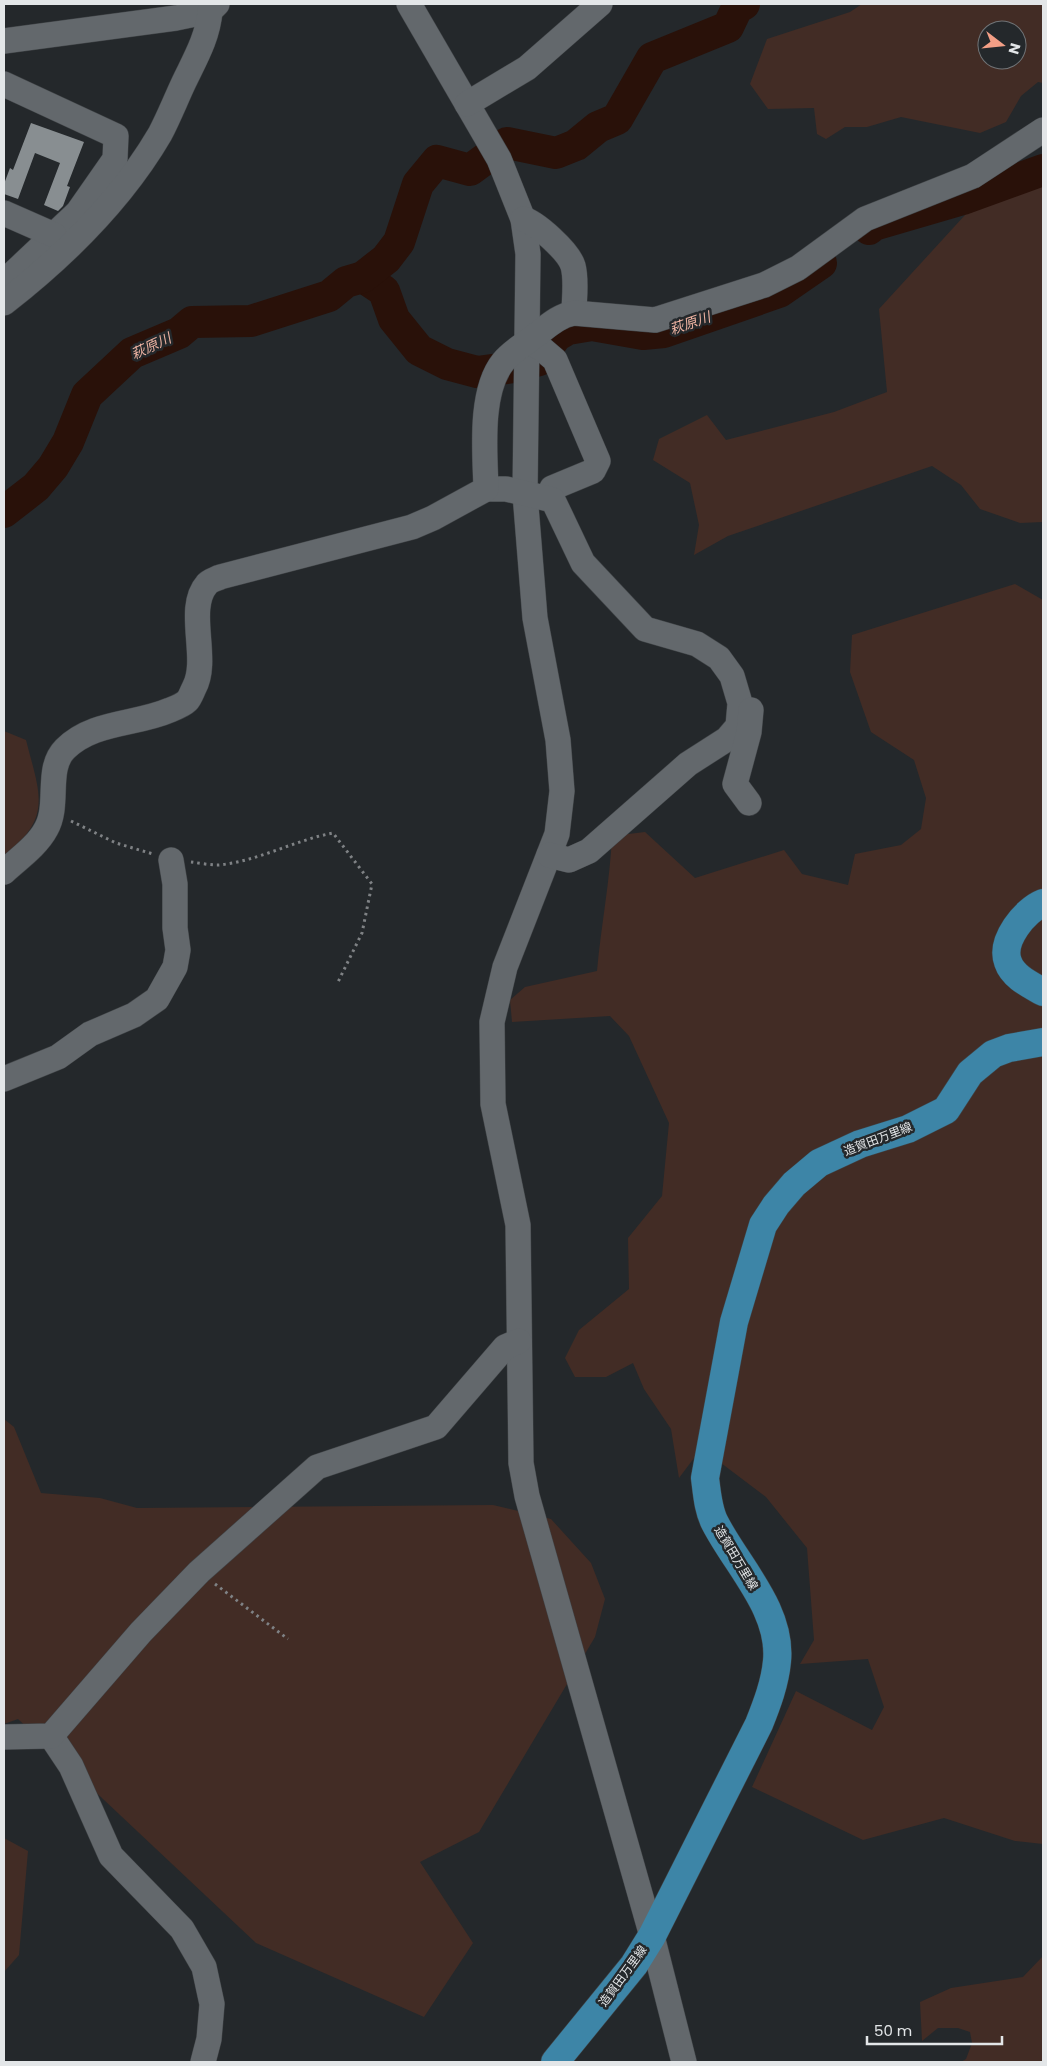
<svg xmlns="http://www.w3.org/2000/svg" width="1047" height="2066" viewBox="0 0 1047 2066" font-family="Poppins,'Noto Sans JP',sans-serif">
<rect width="100%" height="100%" fill="#24282b"/>
<!-- green -->
<g fill="#422c25" fill-rule="evenodd">
<path d="M862,4H1043V83L1038,82L1021,96L1006,122L980,133L901,117L867,127H845L826,139L817,134L814,108L768,109L750,84L767,39L850,12ZM987,30H1017V60H987Z"/>
<path d="M1043,184V522L1020,523L980,509L961,485L932,466L728,536L694,555L699,525L690,483L653,460L659,439L707,415L726,440L834,412L887,392L879,309L976,203Z"/>
<path d="M1015,584L1043,600V894L1000,966L1043,1004V1029L937,1106L778,1187L700,1450L679,1478L671,1429L644,1389L633,1363L606,1377H575L565,1358L579,1330L629,1289L628,1238L662,1196L669,1123L629,1036L610,1016L512,1022L510,1000L525,987L597,971C601,926 610,881 612,836L645,832L695,878L784,850L802,874L848,885L855,854L901,845L921,829L926,798L914,760L871,732L850,672L852,635Z"/>
<path d="M4,731L26,740C39,792 54,818 4,855Z"/>
<path d="M1043,910V984L1022,971L1014,951Z"/>
<path d="M1043,1049V1844L1015,1841L944,1818L863,1840L752,1787L796,1691L872,1730L884,1707L868,1659L800,1664L814,1640L807,1548L766,1497L717,1460L742,1324L771,1229L800,1190L863,1151L984,1068Z"/>
<path d="M4,1419L14,1427L41,1493L100,1498L137,1508L493,1505L551,1519L591,1563L605,1599L595,1637L479,1832L420,1862L473,1943L424,2017L256,1943L18,1719L4,1724Z"/>
<path d="M4,1838L28,1851L19,1955L4,1972Z"/>
<path d="M1043,1956V2062H961L966,2059L972,2043L970,2032L958,2028H938L922,2041L920,2002L951,1988L1023,1977Z"/>
</g>
<g fill="none" stroke-linecap="round" stroke-linejoin="round">
<!-- river -->
<g stroke="#291109" stroke-width="32">
<path d="M869,229L874,225L963,199L1043,170"/>
<path d="M363,277L384,291L394,319L419,350L447,364L477,372L514,367L539,360L556,336L568,329L592,325L643,334L664,332L779,292L821,263"/>
<path d="M4,512L36,487L53,467L68,442L87,395L132,353L179,333L192,322L251,321L329,296L346,282L363,277L386,259L399,242L418,184L437,161L470,170L507,143L556,153L576,145L598,127L617,119L652,58L728,27L737,8L744,4"/>
</g>
</g>
<!-- building -->
<path fill="#888e91" d="M31,123L84,142L67,186L70,187L63,206L58,211L44,205L60,163L35,153L18,199L4,194V184L10,168L13,170Z"/>
<g fill="none" stroke-linecap="round" stroke-linejoin="round">
<!-- minor casing -->
<g stroke="#404447" stroke-width="26">
<g id="minor">
<path d="M409,4L499,159L523,219L528,254L525,494L535,618L558,740L562,791L557,834L505,967L492,1022L493,1104L518,1225L521,1463L527,1496L652,1936L684,2062"/>
<path d="M4,41L176,18L210,11L217,4"/>
<path d="M4,84L116,136L115,159L78,212L4,282"/>
<path d="M467,104L527,68L600,4"/>
<path d="M4,213L54,235"/>
<path d="M523,219C536,222 569,252 573,266C577,280 574,299 574,313"/>
<path d="M4,303C63,257 122,199 160,134C169,117 176,99 184,82C195,59 208,37 210,11"/>
<path d="M527,342L541,348L555,360L598,461L593,471L552,488L548,498"/>
<path d="M486,489H506L553,500L583,563L645,629L697,644L719,658L732,676L740,703L738,726L727,739L688,764L589,851L569,860L549,855"/>
<path d="M749,803L735,784L749,732L751,710"/>
<path d="M4,872C18,859 37,846 46,829C60,805 45,769 65,749C93,721 136,725 170,710C175,708 183,705 187,701C190,698 192,692 194,688C210,659 185,609 207,584C209,581 216,579 220,577L412,527L433,518L486,489C485,453 479,392 503,362C511,352 522,346 532,338C546,328 557,316 574,313L655,320L764,285L798,268L865,219L973,176L1043,130"/>
<path d="M4,1079L58,1057L90,1034L134,1015L157,999L175,967L178,950L175,928V884L171,860"/>
<path d="M51,1736L71,1766L111,1856L182,1929L204,1967L212,2004L209,2039L203,2062"/>
<path d="M4,1737L51,1736L141,1632L199,1572L317,1467L436,1427L505,1347L519,1341"/>
</g>
</g>
<!-- major casing -->
<g stroke="#404447" stroke-width="29">
<g id="major">
<path d="M1043,903C1025,910 1000,941 1008,962C1013,977 1031,985 1043,992"/>
<path d="M555,2062L634,1965L652,1936L759,1724C767,1704 775,1683 777,1661C782,1610 737,1566 715,1523C708,1510 707,1493 705,1478L734,1322L763,1225L776,1205L794,1184L819,1163L860,1144L908,1129L946,1110L970,1073L993,1054L1009,1048L1043,1042"/>
</g>
</g>
<!-- path -->
<g stroke="#7f8285" stroke-width="3" stroke-dasharray="2.5 4" stroke-linecap="butt">
<path d="M71,821L116,843L153,854"/>
<path d="M191,862C199,863 209,865 218,865C256,862 295,840 333,833L372,884L362,933L338,982"/>
<path d="M215,1584L288,1639"/>
</g>
<!-- minor -->
<use href="#minor" stroke="#63686c" stroke-width="25"/>
<!-- major -->
<use href="#major" stroke="#3d85a7" stroke-width="28"/>
</g>
<g text-anchor="middle" stroke-width="5" stroke-linejoin="round" paint-order="stroke">
<!-- street labels -->
<g font-size="12" fill="#e3e6e8" stroke="#24282b">
<text transform="translate(878 1139) rotate(-21)" y="4">造賀田万里線</text>
<text transform="translate(736 1558) rotate(59)" y="4">造賀田万里線</text>
<text transform="translate(623 1976) rotate(-54)" y="4">造賀田万里線</text>
</g>
<!-- water labels -->
<g font-size="14" font-style="italic" fill="#ecb2a1" stroke="#24282b">
<text transform="translate(690 323) rotate(-19)" y="5">萩原川</text>
<text transform="translate(151 346) rotate(-25)" y="5">萩原川</text>
</g>
</g>
<!-- border -->
<rect width="1047" height="2066" fill="none" stroke="#e3e6e8" stroke-width="10"/>
<!-- north arrow -->
<g transform="translate(1002 45) rotate(106)"><circle r="24" fill="#24282b" stroke="#707477"/>
<path d="M0-4L9 19L0 12L-9 19Z" fill="#f39f86"/>
<text y="-8" font-size="14" font-weight="bold" text-anchor="middle" fill="#e3e6e8">N</text>
</g>
<!-- scale -->
<path d="M867 2036v8h135v-8" fill="none" stroke="#e3e6e8" stroke-width="2.5"/>
<text x="874" y="2036" font-size="15" fill="#e3e6e8" stroke="#24282b" stroke-width="4" paint-order="stroke">50 m</text>
</svg>
